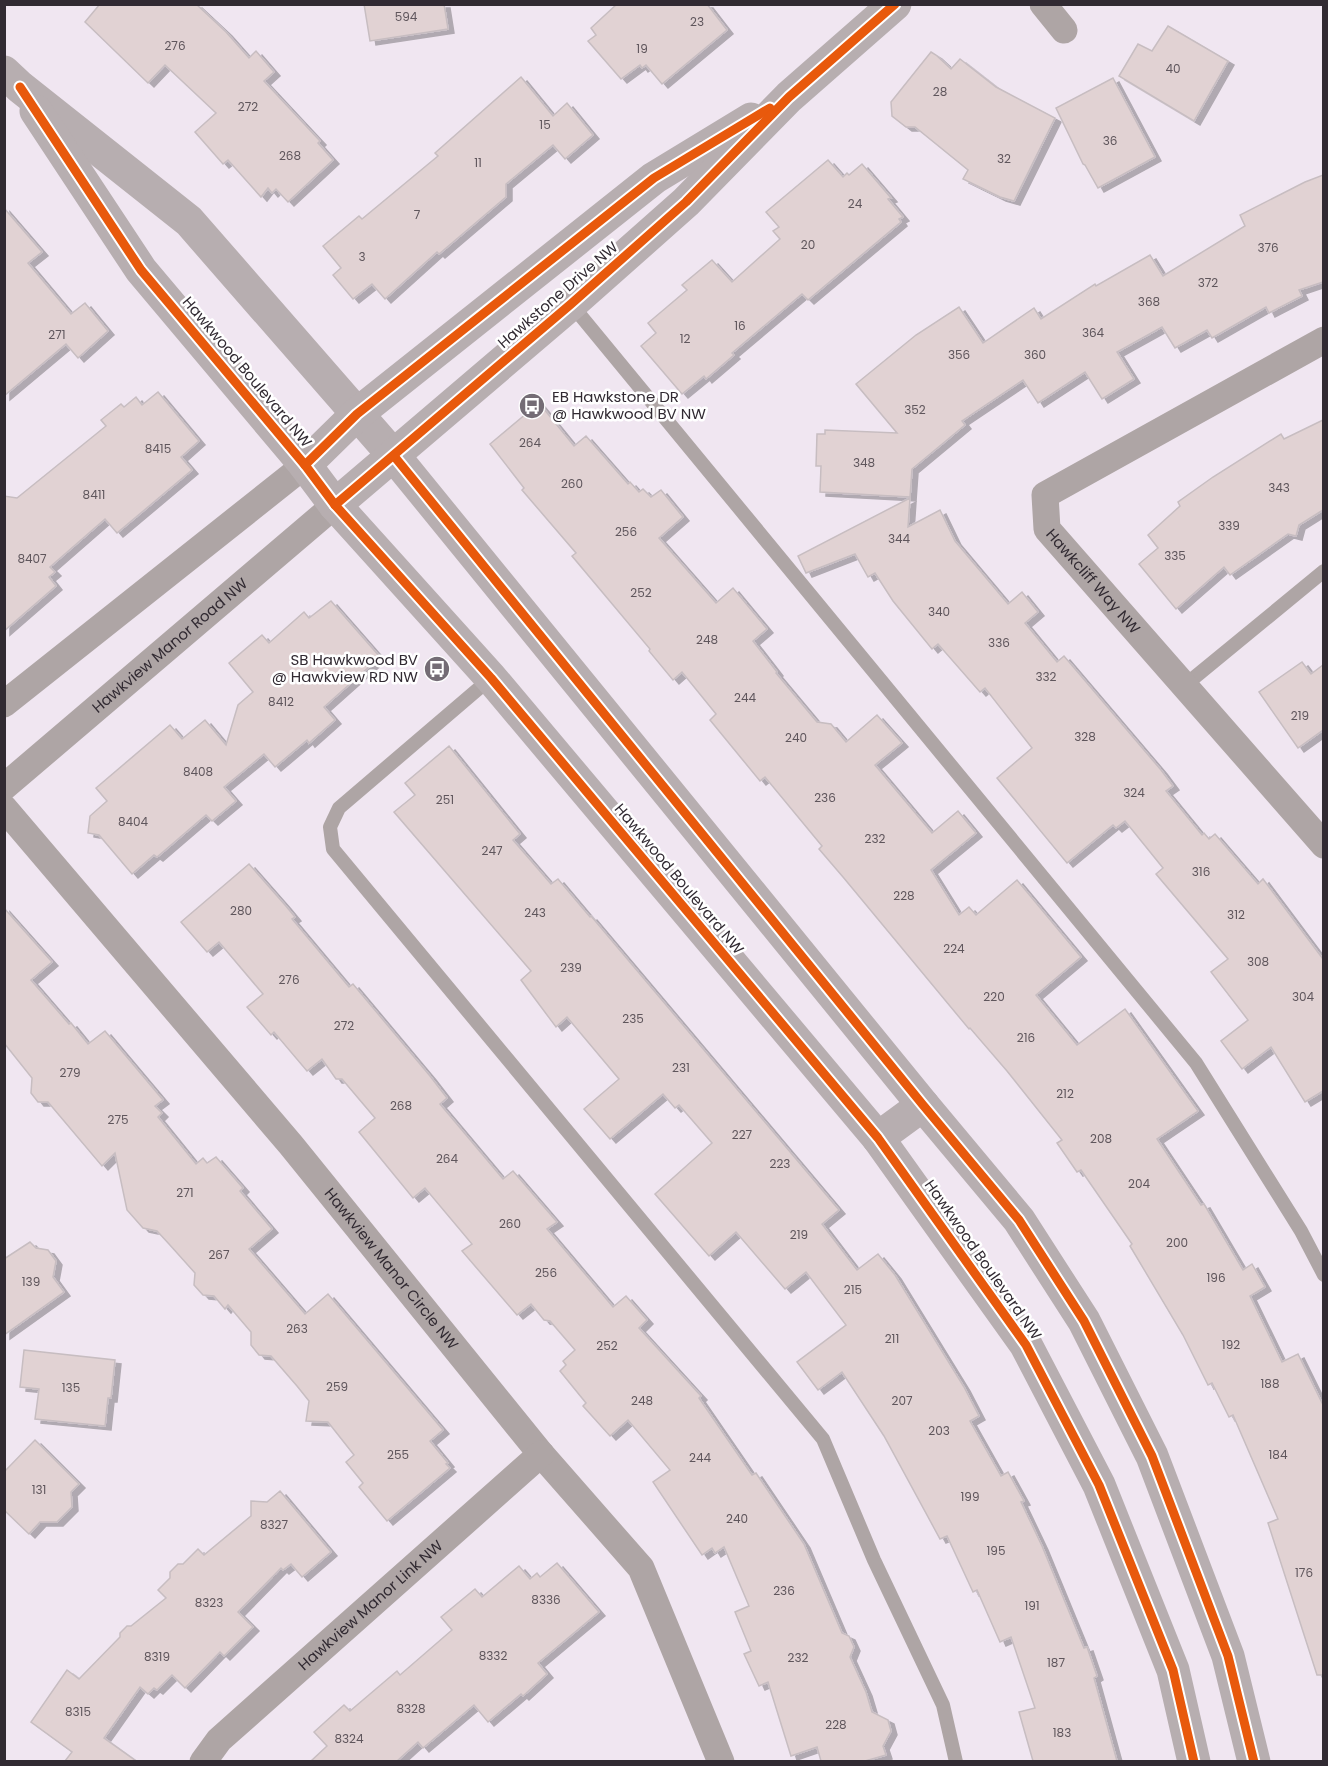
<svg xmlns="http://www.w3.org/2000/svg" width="1328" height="1766" viewBox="0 0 1328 1766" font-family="Poppins,sans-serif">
<defs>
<filter id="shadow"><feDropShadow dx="6" dy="4" stdDeviation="0" flood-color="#0004"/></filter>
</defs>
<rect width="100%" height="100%" fill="#f0e6f1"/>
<!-- building -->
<g fill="#e1d2d3" stroke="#c7bdc1" stroke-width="1.5" filter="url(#shadow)">
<path d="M100,4H196L226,32L249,58L256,51L274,72L264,81L320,141L318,143L333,160L288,202L276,189L272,193L268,188L261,197L228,160L223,164L195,132L216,113L165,65L148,83L85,22Z"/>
<path d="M364,4H444L448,29L370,41Z"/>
<path d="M617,4H707L727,30L662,84L646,65L642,68L640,65L621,79L588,41L596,35L591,28Z"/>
<path d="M1168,26L1228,61L1194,121L1119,76L1138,44L1152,51Z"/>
<path d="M931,52L936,55L951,69L960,59L996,87L1055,118L1014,201L1000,197L963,179L968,170L915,127H906L892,116L891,102Z"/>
<path d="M521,77L553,116L567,103L593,135L565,159L553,145L506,184V197L439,254L437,252L385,299L372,284L353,299L333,275L341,268L323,246L359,216L362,219L438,156L435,153Z"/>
<path d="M1113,78L1155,157L1098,188L1085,165L1083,164L1056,108Z"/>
<path d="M828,160L843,177L847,173L849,175L862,164L891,198L888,199L903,217L899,219L901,222L808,300L802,294L732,353L734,355L706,379L704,376L682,394L641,346L656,333L648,323L687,290L682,285L712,260L732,282L780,239L773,231L779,227L766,212Z"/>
<path d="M1323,175V282L1299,290L1302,296L1269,313L1266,307L1212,338L1207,330L1175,348L1162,327L1117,352L1134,379L1102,399L1085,372L1038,403L1023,380L962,421L965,425L912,469L910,497L820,492L821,466H816L817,434H825V430L897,433L856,384L916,335L959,307L983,343L1034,308L1041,319L1095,284L1096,286L1150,255L1163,276L1245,226L1240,215L1305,182Z"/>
<path d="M4,208L42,252L28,263L71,314L85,303L108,331L78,358L66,344L4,396Z"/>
<path d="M158,392L199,441L181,457L192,470L117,533L105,519L50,567L55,572L49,577L56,586L4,631V496L17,498L106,426L101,420L121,404L124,407L136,397L142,405Z"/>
<path d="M539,403L574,446L586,436L628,484L630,482L639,492L643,489L651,497L661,490L683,517L659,538L716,603L733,588L767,629L753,641L777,672L776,673L817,722L831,724L846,742L877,715L902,743L875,765L932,833L958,811L976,833L931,870L959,915L969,907L976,915L1017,880L1081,957L1036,995L1077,1045L1125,1009L1198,1111L1157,1139L1201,1205L1204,1204L1243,1270L1252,1264L1265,1287L1250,1296L1282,1362L1298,1354L1323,1405V1675H1317L1268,1523L1278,1519L1233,1415L1229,1417L1212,1383L1208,1385L1183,1335L1130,1246L1132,1244L1081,1170L1077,1172L1057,1143L1062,1140L1007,1071L970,1028L969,1029L843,877L819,849L822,846L765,777L760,781L710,720L716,714L682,672L673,680L649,651L650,649L572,556L576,553L522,490L524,488L490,444Z"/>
<path d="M1323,420V510L1299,525L1296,536L1288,534L1230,575L1224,567L1176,609L1139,564L1158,548L1148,535L1180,506L1178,502L1213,477L1281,434L1284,439Z"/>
<path d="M910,498L908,527L940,510L955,541L1008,604L1022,592L1038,612L1025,623L1057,662L1064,656L1161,770L1173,786L1166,791L1202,835L1204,833L1209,839L1215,834L1258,884L1263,879L1323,959V1091L1305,1102L1271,1047L1242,1069L1221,1041L1248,1020L1211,972L1228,959L1156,874L1163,868L1125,821L1116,828L1113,825L1067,863L997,778L1032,748L985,688L980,692L938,644L932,649L893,601L875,573L868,577L855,554L806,573L798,556Z"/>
<path d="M331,601L380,657L324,707L335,720L309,743L307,740L275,767L264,754L224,787L236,801L212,821L206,815L157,857L154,855L132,874L99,835L88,833L90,816L107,801L96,788L170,725L182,739L205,720L226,745L238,705L253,692L229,663L262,635L269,643L304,612L309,618Z"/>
<path d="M1302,662L1311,674L1323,665V730L1298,748L1259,692Z"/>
<path d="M449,746L520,834L513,840L551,884L558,879L590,917L591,916L839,1210L822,1224L857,1270L878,1254L895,1275L964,1387L979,1416L970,1421L1001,1476L1008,1472L1024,1501L1021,1502L1042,1546L1084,1648L1087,1647L1097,1676L1094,1678L1117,1761H1033L1019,1712L1035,1708L1011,1637L1000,1642L977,1590L973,1592L947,1536L940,1539L884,1436L842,1372L818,1390L797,1362L846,1325L806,1272L785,1289L736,1232L709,1256L655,1194L712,1143L679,1105L675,1108L663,1094L610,1139L584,1109L619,1079L567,1017L556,1027L521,980L531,971L394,812L415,795L405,783Z"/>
<path d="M249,864L285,905L295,917L292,919L349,987L353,984L430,1076L447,1098L440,1104L503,1179L513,1171L557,1222L547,1229L613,1307L626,1296L647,1320L639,1328L701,1396L699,1398L752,1475L756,1473L804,1544L842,1633L849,1636L854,1647L850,1657L866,1692L872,1712L888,1720L891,1731L883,1746L886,1755L865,1761H821L817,1747L791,1756L768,1682L759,1686L744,1654L751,1651L735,1612L749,1606L724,1547L715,1553L712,1548L702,1555L653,1482L670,1470L628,1420L610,1436L583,1406L586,1403L560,1371L566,1365L563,1361L575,1350L550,1321L544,1320L531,1304L517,1315L462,1251L472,1244L425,1188L413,1198L359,1132L375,1118L342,1079H336L322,1059L307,1071L274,1032L271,1035L247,1007L263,994L219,942L207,952L181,922Z"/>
<path d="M4,908L52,962L31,980L69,1024L71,1023L88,1044L105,1031L163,1100L155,1106L162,1113L158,1117L196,1164L203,1158L207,1163L216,1157L243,1188L240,1191L272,1229L249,1249L305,1314L328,1294L443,1430L430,1441L448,1463L446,1464L450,1468L387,1521L359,1487L363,1483L346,1462L354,1455L328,1422L306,1421L309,1401L297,1386L271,1356L259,1355L251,1345V1332L228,1305L225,1309L214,1296L203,1295L194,1285L195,1273L169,1244L157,1231L143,1228L127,1210L115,1153L102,1166L48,1102H38L31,1093L32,1078L4,1043Z"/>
<path d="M30,1242L36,1248L48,1250L56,1261L53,1277L64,1292L4,1335V1259Z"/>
<path d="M24,1350L115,1360L111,1398H108L105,1426L35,1419L39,1389L20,1387Z"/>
<path d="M35,1440L79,1484L71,1492L72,1507L57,1522H40L29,1534L4,1510V1472Z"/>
<path d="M280,1491L331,1552L302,1577L291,1564L283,1570L281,1568L238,1612L253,1627L224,1656L220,1652L185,1688L172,1675L157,1690L154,1688L148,1694L140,1687L104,1738L136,1761H65L72,1752L31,1722L67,1670L79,1679L120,1637V1633L127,1626H131L166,1598L158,1590L170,1578V1572L178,1564H183L198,1549L204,1555L251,1516V1501L267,1502Z"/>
<path d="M557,1563L599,1612L538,1663L547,1674L523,1696L521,1694L488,1722L474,1705L423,1748L418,1742L397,1761H311L327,1746L314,1732L344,1705L350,1711L397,1671L400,1675L452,1630L441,1617L475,1589L482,1597L519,1566L530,1579L537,1573L540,1577Z"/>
</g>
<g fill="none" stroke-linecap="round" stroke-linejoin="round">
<!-- lane -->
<g stroke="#aea5a5" stroke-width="14">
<path d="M571,304L1196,1063L1301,1231L1324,1275"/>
<path d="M491,678L339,808L330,827L333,849L823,1439L874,1560L943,1705L956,1762"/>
<path d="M1184,686L1324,571"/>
</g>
<!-- street -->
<g stroke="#aea5a5" stroke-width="27">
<path d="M1043,4L1064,30"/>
<path id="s1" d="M1324,340L1045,495L1047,529L1324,845"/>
<path d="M4,704L305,465"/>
<path id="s2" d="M4,787L335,505"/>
<path id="s3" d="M4,808L291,1145L541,1454L641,1568L721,1762"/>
<path id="s4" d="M203,1762L219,1740L541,1454"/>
</g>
<!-- secondary -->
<g stroke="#b7aeb0" stroke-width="33">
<path d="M4,72L20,87L189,221L394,456L923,1105L1019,1220L1084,1321L1152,1456L1228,1656L1254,1762"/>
<path d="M36,111L141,270L305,465L335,505L491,678L878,1138L1026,1345L1099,1485L1173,1670L1194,1762"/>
<path d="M305,465L357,414L654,178L751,119"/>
<path d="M335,505L571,304L686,202L789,97L895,4"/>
<path d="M878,1138L923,1105"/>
</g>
<!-- cycleway casing -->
<g stroke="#fff" stroke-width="13">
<g id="cycleway">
<path d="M20,87L141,270L305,465L335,505L491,678L878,1138L1026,1345L1099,1485L1173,1670L1194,1762"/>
<path d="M394,456L923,1105L1019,1220L1084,1321L1152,1456L1228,1656L1254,1762"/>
<path d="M305,465L357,414L654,178L770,108"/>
<path d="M335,505L571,304L686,202L789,97L895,4"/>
</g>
</g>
<!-- cycleway -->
<use href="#cycleway" stroke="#e8590c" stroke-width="9"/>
</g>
<!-- icons -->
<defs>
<g id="bus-disc" transform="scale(1.35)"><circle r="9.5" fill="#746c75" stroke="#fff"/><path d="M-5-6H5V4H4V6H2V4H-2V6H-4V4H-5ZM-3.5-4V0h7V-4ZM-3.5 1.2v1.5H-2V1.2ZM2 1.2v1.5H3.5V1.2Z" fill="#fff"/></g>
</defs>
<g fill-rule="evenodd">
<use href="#bus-disc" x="532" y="406"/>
<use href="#bus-disc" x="437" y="669"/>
</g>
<g text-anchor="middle" stroke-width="5" stroke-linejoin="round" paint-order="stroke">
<!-- number labels -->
<g font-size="12" fill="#5f565c">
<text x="406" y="21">594</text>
<text x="697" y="26">23</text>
<text x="175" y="50">276</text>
<text x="642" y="53">19</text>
<text x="1173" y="73">40</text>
<text x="940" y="96">28</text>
<text x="248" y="111">272</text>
<text x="545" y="129">15</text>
<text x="1110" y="145">36</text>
<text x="290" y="160">268</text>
<text x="1004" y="163">32</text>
<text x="478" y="167">11</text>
<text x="855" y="208">24</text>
<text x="417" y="219">7</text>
<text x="808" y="249">20</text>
<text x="1268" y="252">376</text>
<text x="362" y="261">3</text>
<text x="1208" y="287">372</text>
<text x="1149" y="306">368</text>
<text x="740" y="330">16</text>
<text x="1093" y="337">364</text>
<text x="57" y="339">271</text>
<text x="685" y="343">12</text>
<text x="959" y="359">356</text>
<text x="1035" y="359">360</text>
<text x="915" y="414">352</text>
<text x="530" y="447">264</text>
<text x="158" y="453">8415</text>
<text x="864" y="467">348</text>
<text x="572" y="488">260</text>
<text x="1279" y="492">343</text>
<text x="94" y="499">8411</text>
<text x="1229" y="530">339</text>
<text x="626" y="536">256</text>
<text x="899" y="543">344</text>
<text x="1175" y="560">335</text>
<text x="32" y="563">8407</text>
<text x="641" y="597">252</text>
<text x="939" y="616">340</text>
<text x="707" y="644">248</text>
<text x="999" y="647">336</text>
<text x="1046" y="681">332</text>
<text x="745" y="702">244</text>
<text x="281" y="706">8412</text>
<text x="1300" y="720">219</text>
<text x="1085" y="741">328</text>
<text x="796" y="742">240</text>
<text x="198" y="776">8408</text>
<text x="1134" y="797">324</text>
<text x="825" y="802">236</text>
<text x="445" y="804">251</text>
<text x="133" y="826">8404</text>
<text x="875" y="843">232</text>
<text x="492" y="855">247</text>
<text x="1201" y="876">316</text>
<text x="904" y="900">228</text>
<text x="241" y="915">280</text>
<text x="535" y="917">243</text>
<text x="1236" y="919">312</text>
<text x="954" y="953">224</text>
<text x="1258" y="966">308</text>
<text x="571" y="972">239</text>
<text x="289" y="984">276</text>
<text x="994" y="1001">220</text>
<text x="1303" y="1001">304</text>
<text x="633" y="1023">235</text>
<text x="344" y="1030">272</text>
<text x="1026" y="1042">216</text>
<text x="681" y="1072">231</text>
<text x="70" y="1077">279</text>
<text x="1065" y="1098">212</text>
<text x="401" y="1110">268</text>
<text x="118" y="1124">275</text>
<text x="742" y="1139">227</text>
<text x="1101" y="1143">208</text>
<text x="447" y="1163">264</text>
<text x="780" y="1168">223</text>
<text x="1139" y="1188">204</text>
<text x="185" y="1197">271</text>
<text x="510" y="1228">260</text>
<text x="799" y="1239">219</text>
<text x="1177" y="1247">200</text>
<text x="219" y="1259">267</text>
<text x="546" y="1277">256</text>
<text x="1216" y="1282">196</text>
<text x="31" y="1286">139</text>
<text x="853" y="1294">215</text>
<text x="297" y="1333">263</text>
<text x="892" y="1343">211</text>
<text x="1231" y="1349">192</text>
<text x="607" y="1350">252</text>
<text x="1270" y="1388">188</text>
<text x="337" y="1391">259</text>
<text x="71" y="1392">135</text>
<text x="642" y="1405">248</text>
<text x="902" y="1405">207</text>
<text x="939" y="1435">203</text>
<text x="398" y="1459">255</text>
<text x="1278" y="1459">184</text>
<text x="700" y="1462">244</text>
<text x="39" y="1494">131</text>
<text x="970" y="1501">199</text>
<text x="737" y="1523">240</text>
<text x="274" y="1529">8327</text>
<text x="996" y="1555">195</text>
<text x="1304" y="1577">176</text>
<text x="784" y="1595">236</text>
<text x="546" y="1604">8336</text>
<text x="209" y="1607">8323</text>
<text x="1032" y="1610">191</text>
<text x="493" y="1660">8332</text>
<text x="157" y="1661">8319</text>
<text x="798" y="1662">232</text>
<text x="1056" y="1667">187</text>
<text x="411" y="1713">8328</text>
<text x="78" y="1716">8315</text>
<text x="836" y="1729">228</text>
<text x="1062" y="1737">183</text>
<text x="349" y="1743">8324</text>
</g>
<!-- street labels -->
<g font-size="15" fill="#312a32" stroke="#fff">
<text transform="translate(558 295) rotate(-41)" y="5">Hawkstone Drive NW</text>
<text transform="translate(247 372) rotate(50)" y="5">Hawkwood Boulevard NW</text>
<text dy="5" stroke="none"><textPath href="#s1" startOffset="423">Hawkcliff Way NW</textPath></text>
<text dy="5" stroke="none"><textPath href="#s2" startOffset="218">Hawkview Manor Road NW</textPath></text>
<text transform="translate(679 879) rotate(50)" y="5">Hawkwood Boulevard NW</text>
<text transform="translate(983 1260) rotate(55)" y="5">Hawkwood Boulevard NW</text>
<text dy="5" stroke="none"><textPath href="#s3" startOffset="602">Hawkview Manor Circle NW</textPath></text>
<text dy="5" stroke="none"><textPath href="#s4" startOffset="230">Hawkview Manor Link NW</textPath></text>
</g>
<!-- poi labels -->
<g font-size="15" fill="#312a32" stroke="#fff" text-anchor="start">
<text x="552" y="402">EB Hawkstone DR<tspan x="552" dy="17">@ Hawkwood BV NW</tspan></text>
<text x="418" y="665" text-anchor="end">SB Hawkwood BV<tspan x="418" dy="17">@ Hawkview RD NW</tspan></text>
</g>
</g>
<!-- border -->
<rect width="1328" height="1766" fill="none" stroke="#312a32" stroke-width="12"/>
</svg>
